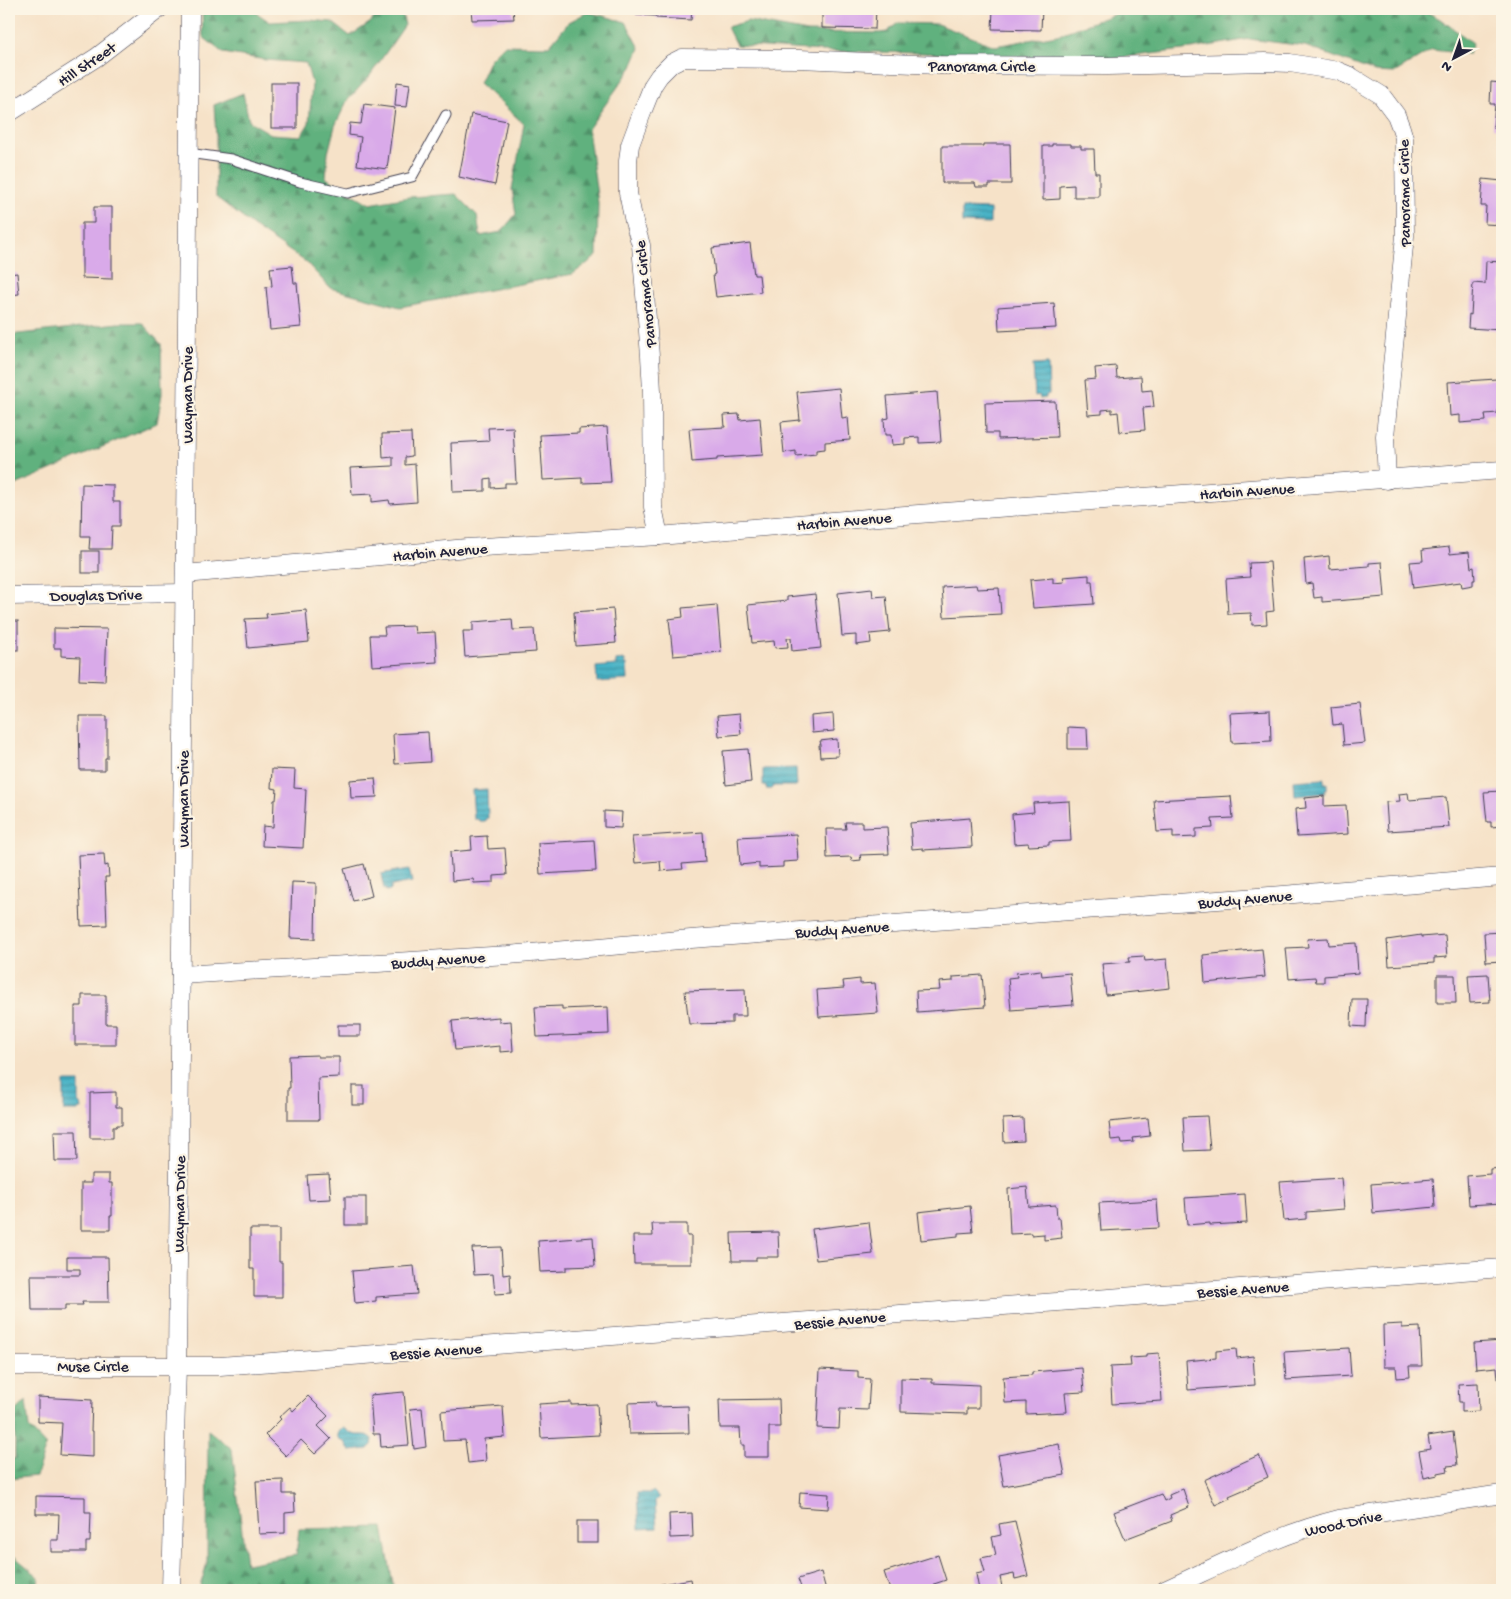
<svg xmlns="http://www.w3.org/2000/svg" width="1511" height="1599" viewBox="0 0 1511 1599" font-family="'Gochi Hand',sans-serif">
<defs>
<pattern id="forest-firs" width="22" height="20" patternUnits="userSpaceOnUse" patternTransform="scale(1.25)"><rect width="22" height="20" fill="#60b17e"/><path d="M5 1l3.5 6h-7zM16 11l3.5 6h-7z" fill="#4f9068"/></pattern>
<pattern id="water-rules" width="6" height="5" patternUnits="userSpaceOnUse" patternTransform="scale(1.25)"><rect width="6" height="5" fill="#48b3c6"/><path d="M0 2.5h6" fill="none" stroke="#3c91a2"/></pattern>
</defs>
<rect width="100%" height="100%" fill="#fcf5e5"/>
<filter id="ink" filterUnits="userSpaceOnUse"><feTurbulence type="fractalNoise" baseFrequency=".02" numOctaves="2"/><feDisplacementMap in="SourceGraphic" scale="10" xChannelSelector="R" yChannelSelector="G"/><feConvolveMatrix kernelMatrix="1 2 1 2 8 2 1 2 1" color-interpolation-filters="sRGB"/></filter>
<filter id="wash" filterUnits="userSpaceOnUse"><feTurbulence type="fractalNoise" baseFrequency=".0096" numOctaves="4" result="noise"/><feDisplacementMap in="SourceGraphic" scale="20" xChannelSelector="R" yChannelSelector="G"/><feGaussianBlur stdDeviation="1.12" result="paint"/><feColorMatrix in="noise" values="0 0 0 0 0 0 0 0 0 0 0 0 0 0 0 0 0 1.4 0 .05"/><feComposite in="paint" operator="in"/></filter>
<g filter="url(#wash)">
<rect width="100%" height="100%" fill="#f6e2c8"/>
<!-- forest -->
<g fill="url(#forest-firs)" stroke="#416a5c">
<path d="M202,9H251L270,22L309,20L332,22L350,36L371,22L380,9H401L405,25L369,77L347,101L335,126L328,153L326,178L370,204L409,197L456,194L477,215L480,236L501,232L516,214L512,189L517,163L524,124L479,83L490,59L504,45L549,46L569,22L588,12L626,22L640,48L632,67L588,129L598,203L597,256L573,274L400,307L330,288L306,262L257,229L216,197V136L214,105L243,93L249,121L271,134L301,136L309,123L312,84L306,63L266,60L223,53L203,37Z"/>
<path d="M1122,9H1421L1440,19L1473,43L1469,54L1432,50L1394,73L1375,72L1305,46L1249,39L1191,49L1111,59L1020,58L923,53L822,51L736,45L727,27L748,21L808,32L880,33L887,32L898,23L937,24L995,46L1057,35L1121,12Z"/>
<path d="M118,323H142L161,344L162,394L157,423L9,488V335Z"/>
<path d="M26,1401L29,1428L46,1446L36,1476L9,1479V1458L15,1459V1412Z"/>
<path d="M208,1430L232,1449L246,1564L296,1555L299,1529L383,1527L394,1590H199L207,1563Z"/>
<path d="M9,1552L39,1577L37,1590H9Z"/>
</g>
<!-- water -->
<g fill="url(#water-rules)" stroke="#356a80">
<path d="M962,208L990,209V224L962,223Z"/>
<path d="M1048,364L1049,394L1046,395V398L1040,399L1039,395L1035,396L1033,365Z"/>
<path d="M625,660V664H627L628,680L597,682L596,667L616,665V661Z"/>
<path d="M796,768L797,786H773L772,789H766V786H763V769Z"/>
<path d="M1324,779V783H1327V789H1325V793L1295,796L1294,781Z"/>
<path d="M487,789L488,818L485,819V821H479L478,819H474L472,790Z"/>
<path d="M409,869L412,882L391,886V890L386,891V888L384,889L381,874Z"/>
<path d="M64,1082H79V1103L81,1104L82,1109H79V1111H64Z"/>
<path d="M343,1428C347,1429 349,1433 353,1434C361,1437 366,1432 373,1439L372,1445L368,1449L350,1451L345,1442L338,1438V1431Z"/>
<path d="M653,1491L659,1497L655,1501L657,1528L639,1529L637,1493H651Z"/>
</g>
<g id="blocks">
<!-- building -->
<g fill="#d9aae9">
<path d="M471,9H513L514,19L472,20Z"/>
<path d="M637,9H692L691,20L656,18V16L636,15Z"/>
<path d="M822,9H876L875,29L822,28Z"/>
<path d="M993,9H1042L1041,30L992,29Z"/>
<path d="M397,82L410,84L407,107L395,106Z"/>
<path d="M1491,82L1502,83V129L1493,128L1495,104H1490Z"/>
<rect x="271" y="83" width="26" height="45"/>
<path d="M364,104L395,108L387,169L357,165L361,137L349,135L350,123L361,124Z"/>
<path d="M471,114L507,121L495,185L459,177Z"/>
<path d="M983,144H1010L1011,184H989V187H976L975,183H942V146H983Z"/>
<path d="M1052,144H1071V146H1081V149H1094L1095,173H1099V197H1074V185L1060,186V199L1043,200V146H1052Z"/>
<path d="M1483,179L1502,181V225L1485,224L1486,206H1481Z"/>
<path d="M94,207H112V279L82,278V223H94Z"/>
<path d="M750,243L754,275H759L761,292L716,297L713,275L715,274L712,248Z"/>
<path d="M1486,261L1502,262L1501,305H1502V330L1468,328L1469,314L1471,315L1473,283L1485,284Z"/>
<path d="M292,266L294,283H297L301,327L270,330L266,287L272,286L270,268Z"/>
<path d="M17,273L19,294L9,295V274Z"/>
<path d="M1054,303L1056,328L999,331L998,307Z"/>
<path d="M1116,366L1117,378L1141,376L1142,391L1152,390L1154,407L1143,408L1145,430L1120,432L1118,412L1112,413V409L1102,410V414L1088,415L1085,380L1096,379L1095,368Z"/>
<path d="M1497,379V383H1502V409L1498,410V413L1485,414L1486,421L1460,423V415L1450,416L1448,382Z"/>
<path d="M839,388L842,418L848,417L850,440L825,442V449L816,450V454L796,456V451L784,453L781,422L800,420L797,392Z"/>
<path d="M937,392L941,442L919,443V437L905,438V444L892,445L891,435H885L884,419L889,418L887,396Z"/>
<path d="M1055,401L1057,437L998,439V433H986L985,403Z"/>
<path d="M739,414L740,420L760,418L763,455L717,458V460L692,462L689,429L725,427L724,415Z"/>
<path d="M513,427L516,483H505V487L491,488V478L485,479V491L453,492L451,443L489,441L488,428Z"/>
<path d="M607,427L611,482L582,483V478L543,480L540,435L579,433V429Z"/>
<path d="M411,433L412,456L405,457V465L415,464L417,502L390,504L389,500L372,502V494L352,495L350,468L393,466V457L383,458L382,434Z"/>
<path d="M82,484L113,485V502H120V526H112L111,549H89L90,536H81Z"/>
<path d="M1449,547L1450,554L1469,552L1471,568L1474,567L1475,580H1473V585L1462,587L1461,582L1413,588L1410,562L1423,561L1422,550Z"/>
<rect x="82" y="551" width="17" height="22"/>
<path d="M1329,556L1330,569L1369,566V563L1382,562L1385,597L1322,602V597L1314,598L1312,583L1306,584L1304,559Z"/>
<path d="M1270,562L1274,611L1266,612L1267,624L1252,625L1251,613L1228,614L1226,579L1250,577L1249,563Z"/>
<path d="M1089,575V581H1092L1094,604L1033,608L1030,580L1053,578V583L1064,582L1063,577Z"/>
<path d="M976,585L977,589L999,588L1001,614L944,617L942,587Z"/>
<path d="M872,589L873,597L886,596L890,632L870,634L871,643L856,645V635L842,636L838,593Z"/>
<path d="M815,594L821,648L792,651L791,638H787L788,647L775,648L774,641L752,643L748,605L787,601V597Z"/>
<path d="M717,605L721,652L673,656L669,619L683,617L682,608Z"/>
<path d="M613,609L616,643L576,646L574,612Z"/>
<path d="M306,610L309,642L248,648L245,619L267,618L266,614Z"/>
<path d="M512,619L513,630L534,629L536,652L465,657L463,631H473V622Z"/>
<rect x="9" y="621" width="9" height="29"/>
<path d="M414,626L415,633L435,632L437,662L372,666L370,635H385L384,627Z"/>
<path d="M54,628L107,629L105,681L79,680L80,657L61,656V648H54Z"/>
<path d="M1360,704L1365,743L1344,745L1342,724L1333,725L1331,707Z"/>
<path d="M1270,711L1271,741L1232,743L1230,713Z"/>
<path d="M739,714L741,734L719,736L717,716Z"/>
<path d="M833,714L834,731L812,733L811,716Z"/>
<path d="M79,716H107V758H105V770H80Z"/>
<path d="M1068,727L1087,728L1088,749H1068Z"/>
<path d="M428,732L430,762L395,764L393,734Z"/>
<path d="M837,739L838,756L820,757L819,745H821L820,741Z"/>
<path d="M748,749L751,782L726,785L723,751Z"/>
<path d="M272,769L295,770L294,788L306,789L303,848L262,846L263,826L273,827L274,800H276L277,789L271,788Z"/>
<path d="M375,778L377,797L351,798L350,780Z"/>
<path d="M1502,791V826L1491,827V822H1487L1484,792Z"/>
<path d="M1408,793L1409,800L1446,797L1449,827L1388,831L1386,802L1400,801L1399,794Z"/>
<path d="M1231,796L1233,818L1212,819L1213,828L1196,829V837L1173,838V831L1157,832L1154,800Z"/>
<path d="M1324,796V806L1346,805L1348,834L1297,837L1295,809L1306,808L1305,798Z"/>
<path d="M1069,801L1071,841L1049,842V845L1029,846L1028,843L1014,844L1012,814L1034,812L1033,803Z"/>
<path d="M604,811L622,812L621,828L604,827Z"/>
<path d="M970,818L972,847L923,850V848L912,849L910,823Z"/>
<path d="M845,822H862V828L887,827L889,854L860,855L861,860L852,861L851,857L827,858L826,829H846Z"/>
<path d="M703,832L705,862L682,864L683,869L661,871L660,861L635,863L632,837Z"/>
<path d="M796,834L798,861L783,862V867L759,868V863L740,865L738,837Z"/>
<path d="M487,836L488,849L505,848L507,875L494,876V882L474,883L473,879L452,881L450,852L472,850L471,837Z"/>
<path d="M594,840L596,871L540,874L538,843Z"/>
<path d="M104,854L105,866L108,865L109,877H105L107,925L81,926L78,855Z"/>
<path d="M364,864L372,896L353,901L344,869Z"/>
<path d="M292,882L316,883L315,939L290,938Z"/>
<path d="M1502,932V961L1486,962L1484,933Z"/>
<path d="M1421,935V937L1445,935L1447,957L1434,958V963L1389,966L1387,940Z"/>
<path d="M1328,938L1329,945L1356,943L1358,973L1324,976V982H1316L1315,977L1289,979L1286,948L1308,947L1307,939Z"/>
<path d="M1262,949L1265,977L1205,983L1203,955Z"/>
<path d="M1144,956L1145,961L1167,959L1170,988L1106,995L1102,964L1130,962L1129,957Z"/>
<path d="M1041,970L1042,976L1070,973L1073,1005L1011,1010L1008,978L1017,977L1016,973Z"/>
<path d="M1488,974L1490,1002L1470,1003L1468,975Z"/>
<path d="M982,975L985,1007L917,1012L916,991L940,990L939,982L953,981V977Z"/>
<path d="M1437,975H1455L1456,1003H1437Z"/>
<path d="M860,979V984L875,983L878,1013L819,1017L817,990L844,988L843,981Z"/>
<path d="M745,989L746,1016H732V1023L689,1024L685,991Z"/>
<path d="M82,995H106V1024H116V1045H75V1006H82Z"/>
<path d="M1352,999H1367L1366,1027L1351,1026Z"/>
<path d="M562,1006V1009L608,1007L609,1034L537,1037L535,1007Z"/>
<path d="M499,1017V1022L511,1021L513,1051L500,1052V1046L455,1050L452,1021Z"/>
<rect x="338" y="1025" width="22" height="11"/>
<path d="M318,1055V1057H339V1077L318,1078L319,1120H288V1088H290L289,1056Z"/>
<rect x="352" y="1086" width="12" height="19"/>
<path d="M116,1092V1107H122V1125H117L116,1127H113V1138H90V1093Z"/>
<path d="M1207,1116L1210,1150L1185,1151L1183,1117Z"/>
<path d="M1023,1118L1024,1141L1004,1142L1003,1119Z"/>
<path d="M1148,1118L1150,1136L1133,1138L1134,1142L1122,1143L1121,1139L1111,1140L1109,1122Z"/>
<path d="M54,1131H76L77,1161H55Z"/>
<path d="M1502,1168V1203L1469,1205L1467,1176L1490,1174V1169Z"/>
<path d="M91,1174H109V1183H112V1216H110V1230H81V1183H91Z"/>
<path d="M329,1174L331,1199L309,1200L307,1175Z"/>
<path d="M1341,1178L1344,1209L1306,1212V1219L1284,1221L1280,1182Z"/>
<path d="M1433,1179L1435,1207L1373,1213L1371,1184Z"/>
<path d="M1027,1187L1029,1207L1056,1205L1057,1218H1060L1062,1238L1044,1240V1234L1031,1235V1233L1010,1234L1008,1189Z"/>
<path d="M1245,1194L1247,1223L1210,1225V1223L1187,1225L1185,1198Z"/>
<rect x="345" y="1197" width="21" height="28"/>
<path d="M1157,1200L1159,1228L1101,1231L1099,1203Z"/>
<path d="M970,1206L973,1232L958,1233V1236L921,1240L918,1212Z"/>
<path d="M869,1222L873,1254L816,1260L812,1229Z"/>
<path d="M652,1224H687V1236H691V1264H634L633,1236H653Z"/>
<path d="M250,1229H279V1262H282V1297H254V1269H250Z"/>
<path d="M778,1232L779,1257H756V1261H732L731,1233Z"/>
<path d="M593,1237L595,1266L566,1267V1271L540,1272L538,1241Z"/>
<path d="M501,1247L503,1275L510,1274L511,1293L495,1294L493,1274L474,1275L472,1248Z"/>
<path d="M67,1257H108L109,1302H82L83,1305H65V1310H32L31,1275H80V1269H67Z"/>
<path d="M414,1266L417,1294L376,1297V1301L355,1303L352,1271Z"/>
<path d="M1402,1324V1328L1420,1327L1422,1366H1409L1410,1377L1397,1378L1396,1367H1384L1383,1325Z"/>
<path d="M1502,1341V1379H1498L1497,1367L1476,1369L1474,1343Z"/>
<path d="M1349,1348L1351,1376L1286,1380L1284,1352Z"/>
<path d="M1236,1349L1237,1358L1253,1356L1255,1385L1188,1390L1186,1361L1216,1358V1351Z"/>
<path d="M1159,1353L1162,1401L1112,1404L1110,1367L1131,1366L1130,1358L1146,1357V1354Z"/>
<path d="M1082,1368L1084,1392L1065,1393L1067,1412L1026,1414V1402L1005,1403L1003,1377L1032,1375V1372Z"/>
<path d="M820,1369L858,1371V1378L870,1379L868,1410L840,1409L839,1429L817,1428Z"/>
<path d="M901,1378L932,1379V1383L979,1385V1408H967V1414L901,1412Z"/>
<path d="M1478,1383L1479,1411L1462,1412V1402H1459L1458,1384Z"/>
<path d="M404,1392L409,1445L381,1447L380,1434H373L370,1395Z"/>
<path d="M308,1396L328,1416L318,1426L331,1439L315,1454L301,1440L286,1456L265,1435L281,1419L279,1417L290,1407L293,1411Z"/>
<path d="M38,1397L92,1400L91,1431H93V1457L60,1455L62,1423L38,1422Z"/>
<path d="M779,1399L780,1427H769V1457H744V1445H741L740,1428H720L719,1400Z"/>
<path d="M571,1402V1405L597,1404L599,1435L541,1438L539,1404Z"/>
<path d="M655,1402L656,1407L688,1406L689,1433L629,1434L628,1403Z"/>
<path d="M503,1406L505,1437L484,1439L486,1461L468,1463L465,1440L443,1441L441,1411Z"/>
<path d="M422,1408L426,1447L414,1449L410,1409Z"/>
<path d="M1453,1432L1457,1465L1447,1466L1448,1471L1438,1473V1475L1424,1478L1419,1451L1430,1449L1428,1436Z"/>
<path d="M1059,1444L1065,1475L1004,1486L998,1455Z"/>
<path d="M1259,1455L1268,1477L1250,1485V1487L1229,1496L1230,1498L1215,1505L1204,1480Z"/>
<path d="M283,1480V1494H294L295,1512L285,1513V1533L259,1534L256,1481Z"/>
<path d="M1183,1489L1189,1507L1170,1515L1172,1521L1125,1539L1114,1512L1161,1494L1164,1501L1170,1498L1169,1495Z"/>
<path d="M800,1492L829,1494L828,1509L799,1507Z"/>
<path d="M36,1496L85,1497V1512H91L90,1542H86V1552H51V1540H58L59,1514H36Z"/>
<path d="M692,1513L693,1537L670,1538L669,1514Z"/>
<rect x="577" y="1521" width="21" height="22"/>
<path d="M1015,1521L1028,1576L1015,1579L1014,1574L1000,1577L1002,1587L989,1590H979L976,1574L985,1572L981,1558L996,1555L992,1537L1001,1535L999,1524Z"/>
<path d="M938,1555L946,1580L934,1584L936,1590H890L884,1572Z"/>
<path d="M821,1572L826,1590H802L798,1579Z"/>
<path d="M691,1579L693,1590H652L651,1586Z"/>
</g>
</g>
</g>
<g filter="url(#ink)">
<use href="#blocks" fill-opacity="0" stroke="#423f50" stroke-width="1"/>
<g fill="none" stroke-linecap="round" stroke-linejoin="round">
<!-- service casing -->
<g stroke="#423f50" stroke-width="11">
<path id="service" d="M188,153L231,159L300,182L348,193L412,177L446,115"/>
</g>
<!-- minor casing -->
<g stroke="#423f50" stroke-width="19">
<g id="minor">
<path d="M9,113L97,57L159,9"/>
<path d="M659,536L653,507L652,391L650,356L641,245L634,222L628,193V161L630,145L643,110L653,85L659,76L672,63L682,58L799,59L938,65L1108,66L1265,62L1290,63L1338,71L1350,76L1381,95L1396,115L1401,128L1404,138L1405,236L1385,436L1387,480"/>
<path d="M185,574L467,548L659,536L879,517L1502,470"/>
<path d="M9,596L184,593"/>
<path d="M181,975L508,955L691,939L1245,898L1502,877"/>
<path d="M9,1366H220L1502,1268"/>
<path d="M171,1590L177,1365L190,9"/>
<path d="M1165,1590C1222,1564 1278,1534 1339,1519L1502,1494"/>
</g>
</g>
<!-- service -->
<use href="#service" stroke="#fff" stroke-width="9"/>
<!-- minor -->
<use href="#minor" stroke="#fff" stroke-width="18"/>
</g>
</g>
<g text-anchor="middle" stroke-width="4.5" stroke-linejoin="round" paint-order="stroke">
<!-- street labels -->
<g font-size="16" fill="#22223b" stroke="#fcf5e5">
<text transform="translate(86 63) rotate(-34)" y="6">Hill Street</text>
<text x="982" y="71">Panorama Circle</text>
<text transform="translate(1403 193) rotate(-91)" y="6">Panorama Circle</text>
<text transform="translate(644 294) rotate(-96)" y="6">Panorama Circle</text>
<text transform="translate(186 395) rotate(-90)" y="6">Wayman Drive</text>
<text transform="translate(1247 490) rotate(-4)" y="6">Harbin Avenue</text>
<text transform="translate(844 520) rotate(-5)" y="6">Harbin Avenue</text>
<text transform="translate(440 551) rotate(-5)" y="6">Harbin Avenue</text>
<text transform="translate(96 594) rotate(-1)" y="6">Douglas Drive</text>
<text transform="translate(182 799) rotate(-90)" y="6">Wayman Drive</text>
<text transform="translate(1245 898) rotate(-5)" y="6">Buddy Avenue</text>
<text transform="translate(842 928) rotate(-4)" y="6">Buddy Avenue</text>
<text transform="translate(438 959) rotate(-4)" y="6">Buddy Avenue</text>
<text transform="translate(178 1204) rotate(-89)" y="6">Wayman Drive</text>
<text transform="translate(1243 1288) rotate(-4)" y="6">Bessie Avenue</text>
<text transform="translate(840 1319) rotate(-5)" y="6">Bessie Avenue</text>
<text transform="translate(436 1350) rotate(-4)" y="6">Bessie Avenue</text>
<text x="93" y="1371">Muse Circle</text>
<text transform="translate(1343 1522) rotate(-12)" y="6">Wood Drive</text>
</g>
</g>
<!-- margin -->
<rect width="1511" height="1599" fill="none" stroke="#fcf5e5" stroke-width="30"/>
<!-- north arrow -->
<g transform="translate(1454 58) rotate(221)" stroke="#fcf5e5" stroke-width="4" paint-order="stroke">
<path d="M0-4L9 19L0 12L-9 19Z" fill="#22223b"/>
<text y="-8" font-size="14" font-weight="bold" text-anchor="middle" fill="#22223b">N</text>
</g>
</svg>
